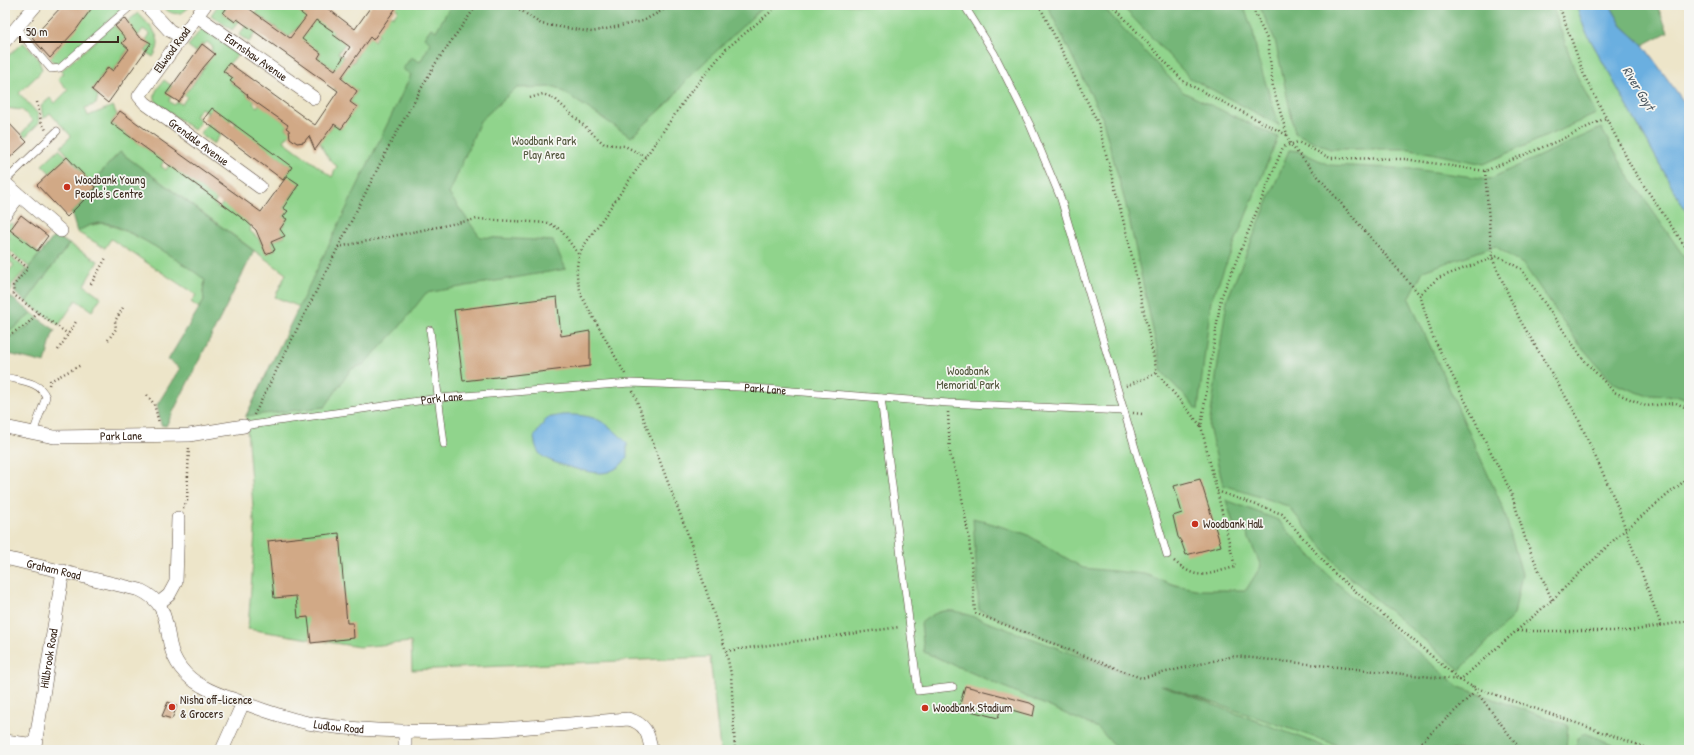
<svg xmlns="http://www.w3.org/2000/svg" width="1694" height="755" viewBox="0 0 1694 755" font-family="'Patrick Hand',sans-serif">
<rect width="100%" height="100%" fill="#f6f6f2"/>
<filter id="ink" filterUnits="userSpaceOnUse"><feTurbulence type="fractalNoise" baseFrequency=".025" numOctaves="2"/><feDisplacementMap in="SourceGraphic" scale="8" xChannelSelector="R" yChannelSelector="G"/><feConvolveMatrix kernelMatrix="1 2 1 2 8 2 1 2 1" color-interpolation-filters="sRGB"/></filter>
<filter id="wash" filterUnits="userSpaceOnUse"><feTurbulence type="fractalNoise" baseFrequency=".012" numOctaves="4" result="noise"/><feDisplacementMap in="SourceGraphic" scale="16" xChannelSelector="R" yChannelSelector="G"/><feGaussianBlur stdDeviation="0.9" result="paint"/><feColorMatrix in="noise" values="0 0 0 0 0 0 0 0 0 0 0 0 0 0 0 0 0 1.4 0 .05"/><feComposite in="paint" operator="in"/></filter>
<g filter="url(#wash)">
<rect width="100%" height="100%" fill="#ede5c9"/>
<!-- green -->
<g fill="#90d48c" stroke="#667f55">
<path d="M94,5H127L60,64H56L50,58Z"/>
<path d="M161,5H171L176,9L179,5H191C181,17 171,16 161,5Z"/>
<path d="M218,5L226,9L223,13L235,22L243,11L239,21L232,30L211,15Z"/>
<path d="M261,5H293L300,7L334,31L332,34L339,39L347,41L338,53L353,63C359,54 361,44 369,36L374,41L379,34L373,29L386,12L393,17L398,10L392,5H1576L1585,30L1689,217V750H720L710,657L412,670L411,642L359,647L248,629L255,533L246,416L300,307L275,297L286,274L120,152L91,183L61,147L71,136L50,113L43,119L41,106L50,98L55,103L68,90L58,79L63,73L61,71L113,25L118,29L138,13C151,28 166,38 153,57L145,51L151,44L146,40L150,34L143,29L133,43L126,38L122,43L129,48L113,71L108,67L99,79L103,83L98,82L92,90L98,96L96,104L85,108L88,116L113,106L117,115L111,123L164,161L161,166L166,170L169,165L217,199L214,204L219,208L223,203L247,221L246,222L251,227L249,230L259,239L266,254L275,250L271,242L285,236L278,226L282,227L287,220L283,217L287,211L283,208L299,185L279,177L284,171L288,173L292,167L237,128L235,126L236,123L232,120L217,125L214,129L221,134L214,144L200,134L216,112L206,116L208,112L201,108L195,116L201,121L194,130L157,103C151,94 158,88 164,80L172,86L166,93L171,97L169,101L174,105L177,102L182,104L187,97L184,94L191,87L214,53L211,50L213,47L207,42L204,45L202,44L196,52L188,46L202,28L238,54L223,71L233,78L230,82L248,95L247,96L255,101L253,103L257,107L260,103L284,122L289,124L286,128L291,132L284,141L332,177L337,166C323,157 319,140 315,124L324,137L334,124L341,129L344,123L357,107L350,102L357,91L351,87L350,89L335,90L334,88L343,76L318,58L321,53L316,49L298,44L299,26L289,37L257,14L248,26L256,32L249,42L239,35Z"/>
<path d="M23,42L38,58L42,69L39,74L19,93L38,114L39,123L25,137L22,133L33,121L22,110L5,108V59Z"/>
<path d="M59,149L67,157L50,173L42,165Z"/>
<path d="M10,223L14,225L10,230L40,254L29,267L5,247L10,238L5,234V229Z"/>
<path d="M103,223C129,229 185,262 206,280L203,291L204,300L199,308L191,302L196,295L111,239L105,248L77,232L86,226Z"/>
<path d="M69,244L98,261L84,285L101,297L92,311L76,300L59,325L26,302Z"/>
<path d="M9,255L26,269L11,286L13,288L5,299V276L14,265L6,259Z"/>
<path d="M32,313L38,318L27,327L5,340V331L14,328Z"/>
</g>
<!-- forest -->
<g fill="#74b678" stroke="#58704b">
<path d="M451,5H765L691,75L667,104L631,137L556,87L516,88L480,121L449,194L480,237L553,241L566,269L426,293L398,329L363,365L351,369L325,407L246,416L411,75L403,69L411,57L420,62L431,43L424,38L431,28L436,31Z"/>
<path d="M1047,5H1101L1183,92L1278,137L1211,301L1198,410L1162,372L1127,209L1102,117Z"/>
<path d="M1121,5H1243L1253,31L1258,59L1279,125L1190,78Z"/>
<path d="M1259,5H1552L1576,74L1596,114L1484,164L1410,149H1330L1295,133L1275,40Z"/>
<path d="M1610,5H1657L1668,32L1643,45L1622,26Z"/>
<path d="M1601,128L1628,175L1689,264V400L1679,396L1645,395L1613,383L1579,344L1524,265L1495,246L1423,271L1409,299L1503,508L1522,574L1514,615L1460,670L1340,569L1288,506L1223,485L1209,427L1227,300L1289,150L1299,151L1329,165L1412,169L1489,179Z"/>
<path d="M120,152L254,251L166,426L161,425L157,405L180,368L168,360L204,300L203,291L205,280C190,267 121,223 103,223C93,223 85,227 77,232L71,212L96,189L91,183Z"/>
<path d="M55,235L69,244L26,302L15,293V285Z"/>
<path d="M8,295L32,313L14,328L5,331V299Z"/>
<path d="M38,318L55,330L52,336L45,363L5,353V340L27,327Z"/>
<path d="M1226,500L1278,520L1331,578L1459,687L1568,725L1566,750H1352L1161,685L1334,750H1118L1098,728L924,652L921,623C939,608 950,608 971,616L1128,674L979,610L973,518L1026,534L1083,568L1144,574L1175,585L1201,590H1246L1261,566L1246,532L1233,523Z"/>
<path d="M1585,733L1627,750H1576L1577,738Z"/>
</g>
<!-- water -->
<g fill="#6bafe0" stroke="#536c7f">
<path d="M1576,5H1610L1622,26L1643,45L1689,109V217L1585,30Z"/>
<path d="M562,415C594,414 605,420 627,443V458C621,466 612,473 601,473C588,473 549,463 541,455C536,450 535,443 534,437L547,418Z"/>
</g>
<g id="blocks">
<!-- building -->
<g fill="#d1a986" fill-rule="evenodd">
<path d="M63,5H94L76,30L50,58L32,38Z"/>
<path d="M229,5H244L290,38L306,17L290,5H323L355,29L372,5H398L373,40L370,37L341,78L357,91L350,102L357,107L341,129L334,124L315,150L309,136L304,142L297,143L290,138L289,130L286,128L288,125L247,96L248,95L230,81L233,78L223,71L229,63L315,125L338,91L237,19L235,22L223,13ZM316,20L334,32L332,34L350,47L335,70L318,58L321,53L302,39Z"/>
<path d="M125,18L138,36L151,43L108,103L92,90L108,67L113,71L129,49L122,43L126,39L115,26Z"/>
<path d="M202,44L215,54L203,68L179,102L166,94Z"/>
<path d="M212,108L292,167L283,180L203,120Z"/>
<path d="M120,111L261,212L287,176L299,184L283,208L288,211L283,217L287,219L280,229L285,236L271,242L275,250L266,254L256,230L246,221L111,123Z"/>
<path d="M5,119L27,142L5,162Z"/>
<path d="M67,157L96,188L67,217L37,185Z"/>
<path d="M21,215L48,236L37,251L10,230Z"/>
<path d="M557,297L561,336L590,331V366L463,381L454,310Z"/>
<path d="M1200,479L1221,546L1186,555L1181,541L1178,537L1173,516L1182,513L1174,486Z"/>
<path d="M339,533L347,623H353L354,638L311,643L308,617L298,618L296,596L274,598L268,541Z"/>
<path d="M965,686L1030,703L1035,706L1033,716L1001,707L998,718L959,708Z"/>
<path d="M168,702L177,706L172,719L162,716Z"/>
</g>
</g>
</g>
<g filter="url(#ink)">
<use href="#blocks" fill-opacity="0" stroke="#564638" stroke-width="1"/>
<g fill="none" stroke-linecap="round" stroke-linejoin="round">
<!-- lane casing -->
<g stroke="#564638" stroke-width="8">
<g id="lane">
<path d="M16,28L51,69L60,68L132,5"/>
<path d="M5,181L57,131"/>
<path d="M430,330L444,444"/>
<path d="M5,377C20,381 40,381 46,397L33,433"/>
<path d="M881,398L918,691L953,687"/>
<path d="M1124,411L1167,555"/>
<path id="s1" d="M244,426L439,398L630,383L739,387L948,403L1124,411L1061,199L1030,125L994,53L964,5"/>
</g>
</g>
<!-- street casing -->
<g stroke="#564638" stroke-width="14">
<g id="street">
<path d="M146,5L169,30L181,37"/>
<path id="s2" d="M205,5L139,96L145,103L260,187"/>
<path id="s3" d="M197,16L314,98"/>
<path d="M5,41L36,5"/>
<path d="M5,183L61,231"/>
<path d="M5,214L19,196"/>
<path id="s4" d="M5,427L54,437L189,435L244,426"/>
<path id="s5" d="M5,558L140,590C166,602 165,619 170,644C174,663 186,677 202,686C215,694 230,698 244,703C265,711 286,718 308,723C330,727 354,729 377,730C461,735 545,726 628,719C645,723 649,734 651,750"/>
<path d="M159,603L169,595L176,582L178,518"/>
<path id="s6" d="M5,741L35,745L63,571"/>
<path d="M222,750L243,703"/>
<path d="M405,750V731"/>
</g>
</g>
<!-- path -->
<g stroke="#564638" stroke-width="2.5" stroke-dasharray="1 3" stroke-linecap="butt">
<path d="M513,5L541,24L592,32L643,21L672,5"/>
<path d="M1039,5L1098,123L1129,243L1157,373L1201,426L1221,298L1283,147L1298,142L1330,158L1405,159L1485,171L1560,140L1606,118"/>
<path d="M1112,5L1184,82L1287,135"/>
<path d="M1251,5L1268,41L1273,88L1290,144L1420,295"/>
<path d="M1559,5L1584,75L1632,168L1689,252"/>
<path d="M530,98L543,94L555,99L604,144L625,146L646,157"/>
<path d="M37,102L41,121L46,130"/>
<path d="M1485,171L1492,258L1520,320L1577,416L1615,500L1662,628"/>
<path d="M338,247L477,219L549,223L561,230L579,255"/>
<path d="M5,250L28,268L13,286L14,295L68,334"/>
<path d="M91,284L106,258"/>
<path d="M5,337L26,325L38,313"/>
<path d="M108,340L116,329L115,321L124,306"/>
<path d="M58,350L77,320"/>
<path d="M625,374L582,297C576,278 574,265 583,247L689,94L726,49L779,5"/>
<path d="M49,385L50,381L81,365"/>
<path d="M1126,386L1157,373"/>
<path d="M633,391L687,532L726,651L731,674L735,750"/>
<path d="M147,395L154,404L159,423"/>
<path d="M948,412L950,454L960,487L969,538L975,613L1141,678L1234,656L1460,680L1552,600L1618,536L1689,477"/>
<path d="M1133,413L1143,414"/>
<path d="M254,415L388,148L435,64L477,5"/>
<path d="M1201,426L1217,491"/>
<path d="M183,508L187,501L189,446"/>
<path d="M1174,561C1199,582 1206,574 1235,567L1217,491L1282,514L1334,573L1460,680L1471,686L1653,750"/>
<path d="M1552,600L1526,541L1511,492L1432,335L1420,295L1438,278L1498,256L1521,269L1583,359L1614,392L1646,406L1676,403L1689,409"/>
<path d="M1517,631H1630L1689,621"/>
<path d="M726,651L900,627"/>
<path d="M1472,686L1521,750"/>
<path d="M1413,750L1474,693"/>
</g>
<!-- lane -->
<use href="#lane" stroke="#fff" stroke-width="7"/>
<!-- street -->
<use href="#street" stroke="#fff" stroke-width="13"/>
</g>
</g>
<!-- markers -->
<g fill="#c8321e" stroke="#f6f6f2" stroke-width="1.5">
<circle cx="67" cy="187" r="4"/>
<circle cx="1195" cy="524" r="4"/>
<circle cx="172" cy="707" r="4"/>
<circle cx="925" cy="708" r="4"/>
</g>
<g text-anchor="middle" stroke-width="3.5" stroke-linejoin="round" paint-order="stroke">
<!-- street labels -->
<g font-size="12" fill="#3b2a1e" stroke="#f6f6f2">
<text transform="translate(172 50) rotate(-54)" y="4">Ellwood Road</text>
<text dy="4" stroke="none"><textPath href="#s3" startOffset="72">Earnshaw Avenue</textPath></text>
<text dy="4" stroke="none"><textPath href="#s2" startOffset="188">Grendale Avenue</textPath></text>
<text dy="4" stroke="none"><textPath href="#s1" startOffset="524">Park Lane</textPath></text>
<text dy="4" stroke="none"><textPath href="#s1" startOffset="200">Park Lane</textPath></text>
<text dy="4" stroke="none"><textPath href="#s4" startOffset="117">Park Lane</textPath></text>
<text dy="4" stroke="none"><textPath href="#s5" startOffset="50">Graham Road</textPath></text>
<text dy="4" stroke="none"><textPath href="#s6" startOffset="118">Hillbrook Road</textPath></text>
<text dy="4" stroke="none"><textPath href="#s5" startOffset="402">Ludlow Road</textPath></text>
</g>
<!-- park labels -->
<g font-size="12" fill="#50543a" stroke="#f6f6f2">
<text x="544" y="145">Woodbank Park<tspan x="544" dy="14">Play Area</tspan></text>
<text x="968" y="375">Woodbank<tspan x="968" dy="14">Memorial Park</tspan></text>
</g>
<!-- poi labels -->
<g font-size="12" fill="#3b2a1e" stroke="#f6f6f2" text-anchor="start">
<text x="75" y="184">Woodbank Young<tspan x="75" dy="14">People's Centre</tspan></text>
<text x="1203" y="528">Woodbank Hall</text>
<text x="180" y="704">Nisha off-licence<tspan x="180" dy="14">&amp; Grocers</tspan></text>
<text x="933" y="712">Woodbank Stadium</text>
</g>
<!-- water labels -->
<g font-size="13" font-style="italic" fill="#4c5962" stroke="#f6f6f2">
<text transform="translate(1639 88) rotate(58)" y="5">River Goyt</text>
</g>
</g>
<!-- margin -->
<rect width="1694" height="755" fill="none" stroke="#f6f6f2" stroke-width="20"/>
<!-- scale -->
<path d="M20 36v6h98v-6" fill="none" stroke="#3b2a1e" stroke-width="2"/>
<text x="26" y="36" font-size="12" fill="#3b2a1e" stroke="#f6f6f2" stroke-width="3" paint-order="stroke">50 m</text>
</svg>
